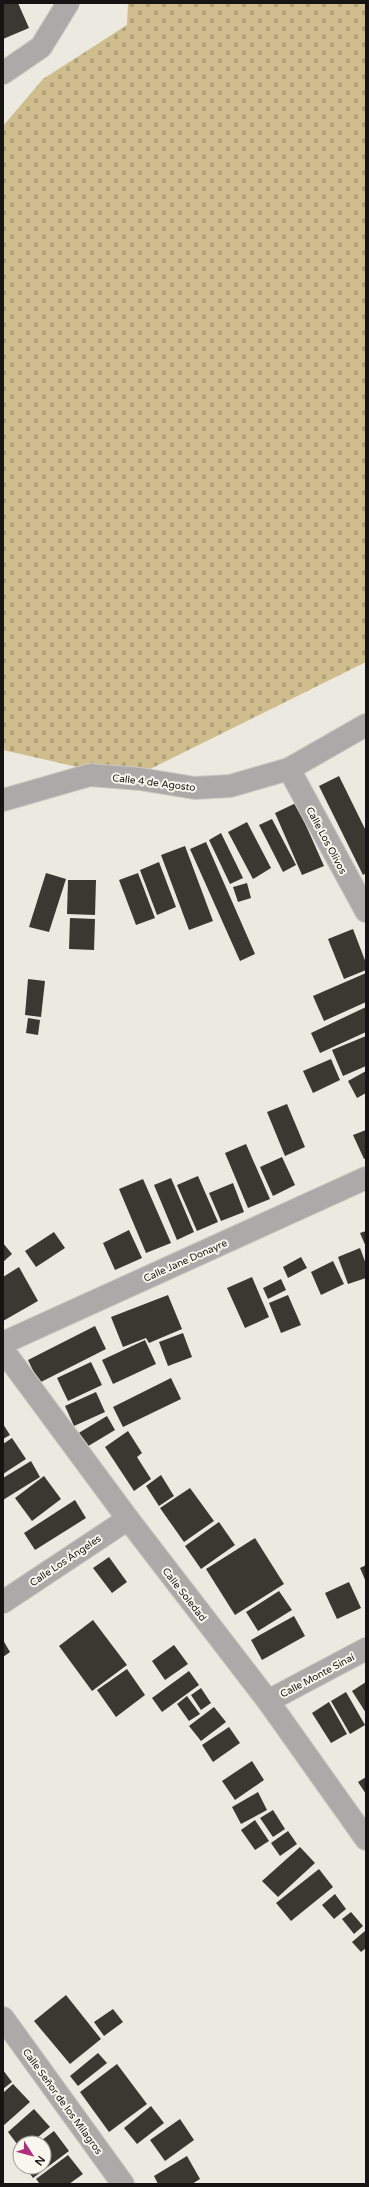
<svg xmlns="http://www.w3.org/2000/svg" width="369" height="2187" viewBox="0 0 369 2187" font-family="'Varela Round',sans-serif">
<defs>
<pattern id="cemetery-stones" width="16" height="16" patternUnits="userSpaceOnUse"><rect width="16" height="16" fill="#cfbd8d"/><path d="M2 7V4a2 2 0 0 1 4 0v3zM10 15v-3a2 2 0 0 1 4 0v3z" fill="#b1a279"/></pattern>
</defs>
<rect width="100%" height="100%" fill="#ece9e1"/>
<!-- cemetery -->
<path fill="url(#cemetery-stones)" d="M128,3H366V662L130,779L3,750V126L43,79L127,25Z"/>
<!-- building -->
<g fill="#3b3832">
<path d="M3,3H18L29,28L3,39Z"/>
<path d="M339,776L366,831V873L363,875L319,786Z"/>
<path d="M296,803L324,866L302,875L275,813Z"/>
<path d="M272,819L296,865L283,872L259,825Z"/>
<path d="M247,822L271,868L253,879L228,832Z"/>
<path d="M221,833L243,878L230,884L209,840Z"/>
<path d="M206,842L255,954L240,961L190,849Z"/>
<path d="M185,846L213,921L189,930L161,855Z"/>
<path d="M159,862L176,907L157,915L140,870Z"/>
<path d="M46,873L66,879L49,932L29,927Z"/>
<path d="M138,873L155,918L136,925L119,880Z"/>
<path d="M68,880H96L95,915L67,914Z"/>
<path d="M247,883L251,898L238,902L233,887Z"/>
<path d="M70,918L95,919L94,950L69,949Z"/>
<path d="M353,929L366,963V970L344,979L328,939Z"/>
<path d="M366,973V1002L324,1021L313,996Z"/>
<path d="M28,979L45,981L41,1017L25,1015Z"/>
<path d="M366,1007V1032L320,1053L311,1033Z"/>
<path d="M28,1018L40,1020L38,1035L26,1033Z"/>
<path d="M366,1036V1066L343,1076L332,1050Z"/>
<path d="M331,1059L340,1080L313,1093L303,1071Z"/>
<path d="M366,1071V1093L357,1098L348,1081Z"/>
<path d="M287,1104L305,1147L285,1156L267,1112Z"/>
<path d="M366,1130V1158L364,1159L353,1135Z"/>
<path d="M246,1144L270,1199L248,1208L225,1153Z"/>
<path d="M282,1157L295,1185L273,1196L260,1167Z"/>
<path d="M198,1176L218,1222L197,1231L177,1185Z"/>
<path d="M171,1178L194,1232L177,1240L154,1185Z"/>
<path d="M143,1179L171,1243L146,1253L119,1189Z"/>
<path d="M233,1183L244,1212L221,1221L209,1193Z"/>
<path d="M129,1230L142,1258L115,1270L103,1243Z"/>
<path d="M366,1231V1247L360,1233Z"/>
<path d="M54,1232L65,1248L36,1267L25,1251Z"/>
<path d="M3,1243L12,1254L3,1262Z"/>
<path d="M360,1248L366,1264V1278L348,1284L338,1257Z"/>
<path d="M301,1257L307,1268L288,1278L283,1267Z"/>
<path d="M333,1261L344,1284L321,1295L311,1272Z"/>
<path d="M19,1267L38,1301L3,1321V1277Z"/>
<path d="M252,1277L269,1317L245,1328L227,1288Z"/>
<path d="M281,1279L286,1290L268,1299L263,1288Z"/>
<path d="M168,1295L182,1329L149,1343L146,1338L123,1347L111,1317Z"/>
<path d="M288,1295L301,1325L281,1333L269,1303Z"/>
<path d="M95,1326L106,1349L39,1383L28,1360Z"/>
<path d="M183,1333L192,1357L168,1366L159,1342Z"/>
<path d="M145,1340L156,1364L113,1384L102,1360Z"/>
<path d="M91,1362L102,1385L68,1401L57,1378Z"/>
<path d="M171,1378L181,1399L123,1427L113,1407Z"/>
<path d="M96,1392L105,1412L74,1426L65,1406Z"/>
<path d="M107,1416L115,1430L85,1448L77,1434Z"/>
<path d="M3,1424L10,1435L3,1439Z"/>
<path d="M128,1431L142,1453L137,1457L151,1479L134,1491L105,1447Z"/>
<path d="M12,1438L26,1459L3,1474V1444Z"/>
<path d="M31,1461L40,1477L3,1500V1478Z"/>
<path d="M161,1475L174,1496L159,1506L146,1486Z"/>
<path d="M44,1476L61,1499L32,1521L15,1498Z"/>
<path d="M190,1488L214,1521L184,1542L160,1508Z"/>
<path d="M75,1500L86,1518L35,1550L24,1533Z"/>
<path d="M219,1522L235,1545L201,1569L185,1546Z"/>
<path d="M255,1538L284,1584L235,1615L206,1569Z"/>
<path d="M109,1557L127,1582L112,1593L93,1568Z"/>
<path d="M366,1565V1582L360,1568Z"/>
<path d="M349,1582L361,1608L337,1619L325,1593Z"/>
<path d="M279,1591L292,1610L258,1631L246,1612Z"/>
<path d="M294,1616L305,1636L262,1660L251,1640Z"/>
<path d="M93,1620L127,1665L92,1691L59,1646Z"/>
<path d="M3,1640L10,1652L3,1657Z"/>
<path d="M174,1645L188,1664L165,1680L152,1661Z"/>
<path d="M127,1669L145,1695L116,1717L97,1690Z"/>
<path d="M189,1671L199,1685L162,1712L152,1698Z"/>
<path d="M366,1682V1713L352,1691Z"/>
<path d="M201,1688L211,1703L201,1710L191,1695Z"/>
<path d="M346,1692L365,1725L350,1734L331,1701Z"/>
<path d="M187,1696L200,1714L189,1721L177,1704Z"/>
<path d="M329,1702L347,1734L331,1743L312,1713Z"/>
<path d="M214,1707L226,1722L201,1741L189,1726Z"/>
<path d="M229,1727L240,1743L213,1762L202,1745Z"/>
<path d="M252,1761L264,1780L235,1800L222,1781Z"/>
<path d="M366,1777V1794L358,1782Z"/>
<path d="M258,1792L267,1810L241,1824L232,1807Z"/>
<path d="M273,1810L285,1829L273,1837L260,1818Z"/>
<path d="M255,1820L269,1841L255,1850L241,1830Z"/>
<path d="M288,1831L297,1844L280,1856L271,1843Z"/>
<path d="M300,1847L315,1863L278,1897L262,1881Z"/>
<path d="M319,1869L333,1887L291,1921L276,1903Z"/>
<path d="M335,1894L346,1909L334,1919L322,1905Z"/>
<path d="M351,1912L363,1926L354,1934L342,1919Z"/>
<path d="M365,1931L366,1948L361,1952L352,1942Z"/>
<path d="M66,1995L101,2039L70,2064L34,2021Z"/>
<path d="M113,2009L123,2022L104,2036L94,2022Z"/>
<path d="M98,2053L107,2063L78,2086L70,2076Z"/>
<path d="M117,2064L147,2104L109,2132L80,2092Z"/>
<path d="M3,2070L12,2082L3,2089Z"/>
<path d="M13,2084L30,2102L3,2126V2093Z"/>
<path d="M151,2106L164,2123L137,2144L124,2128Z"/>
<path d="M34,2109L50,2127L31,2143H20V2148L8,2132Z"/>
<path d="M180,2119L194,2140L165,2161L150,2140Z"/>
<path d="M54,2131L69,2151L33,2178L25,2167H44V2143H38Z"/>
<path d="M68,2155L83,2174L69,2184H40L36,2179Z"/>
<path d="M187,2156L200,2179L192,2184H158L154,2176Z"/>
</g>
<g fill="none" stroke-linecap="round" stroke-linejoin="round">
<!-- street casing -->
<g stroke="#cac7c0" stroke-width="24">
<g id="street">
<path d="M3,73L41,47L68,3"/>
<path d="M289,769L366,911"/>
<path d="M3,800L90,775L140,779L195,788L230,786L289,769L366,725"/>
<path d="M3,1343L366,1178"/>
<path d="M3,1350L128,1519L268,1701L366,1839"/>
<path d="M3,1602L128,1519"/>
<path d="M268,1701L366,1649"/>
<path d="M3,2018L123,2184"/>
</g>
</g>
<!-- street -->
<use href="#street" stroke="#ada9a9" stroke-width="22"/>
</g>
<g text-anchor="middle" stroke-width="4" stroke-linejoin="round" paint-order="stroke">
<!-- street labels -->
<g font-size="10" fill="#151412" stroke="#f9f6ee">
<text transform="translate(154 782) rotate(7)" y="4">Calle 4 de Agosto</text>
<text transform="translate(327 840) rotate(62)" y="4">Calle Los Olivos</text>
<text transform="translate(185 1260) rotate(-24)" y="4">Calle Jane Donayre</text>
<text transform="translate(65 1560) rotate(-34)" y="4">Calle Los Ángeles</text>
<text transform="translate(185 1594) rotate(52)" y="4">Calle Soledad</text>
<text transform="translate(317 1675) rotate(-28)" y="4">Calle Monte Sinaí</text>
<text transform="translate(63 2101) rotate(54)" y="4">Calle Señor de los Milagros</text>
</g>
</g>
<!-- border -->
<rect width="369" height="2187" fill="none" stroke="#151412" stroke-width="8"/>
<!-- north arrow -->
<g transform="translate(32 2155) rotate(126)"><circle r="19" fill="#f9f6ee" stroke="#9e9c96"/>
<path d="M0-3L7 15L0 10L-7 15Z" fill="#af2f7c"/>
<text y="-6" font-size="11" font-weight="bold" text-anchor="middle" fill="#151412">N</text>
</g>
</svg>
